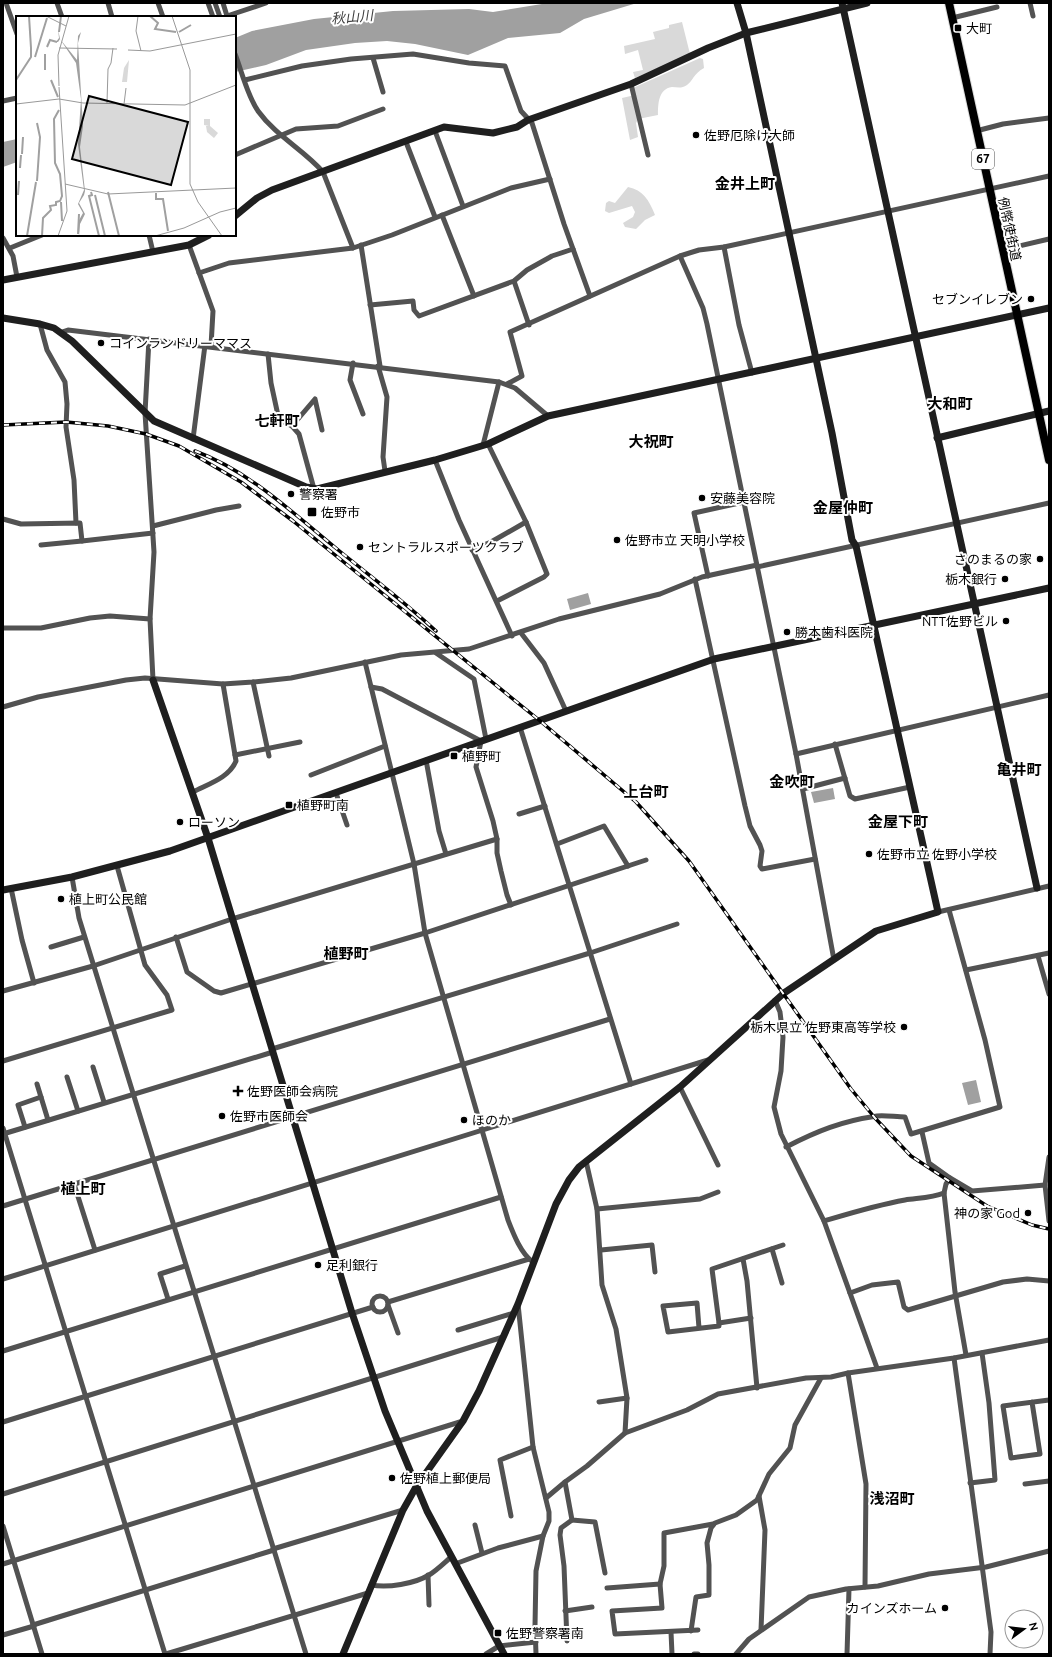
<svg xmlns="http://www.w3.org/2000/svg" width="1052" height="1657" viewBox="0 0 1052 1657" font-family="Ubuntu,'Noto Sans JP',sans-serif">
<rect width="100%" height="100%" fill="#fff"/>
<!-- green -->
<g fill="#d9d9d9">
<path d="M682,22L690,54L635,78L633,72L643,70L638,50L625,54L624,46L655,39L653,32L669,28V25Z"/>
<path d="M700,58L703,59L704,68C693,74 693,81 687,85C681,89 677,87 672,87C658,89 658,105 658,115L638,119L636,123L638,137L630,140L622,98L635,95L633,88Z"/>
<path d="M628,187C643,190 649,200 655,215L645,220L636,229L625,227L623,223L633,217L635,212L632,206L609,213L605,211L606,203L609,201L615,203Z"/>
</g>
<!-- water -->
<g fill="#a0a0a0">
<path d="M548,3H637L584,19L560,33L508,38L468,55L415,44L387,41L355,43L306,50L266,65L235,72V38L252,31L314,19L393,11L469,9L493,12Z"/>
<path d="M17,139V162L3,167V142Z"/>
<path d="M588,593L591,604L570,610L567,599Z"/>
<path d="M833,788L835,799L814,803L811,792Z"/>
<path d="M976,1080L981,1102L968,1105L962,1083Z"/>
</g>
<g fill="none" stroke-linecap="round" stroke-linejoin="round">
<!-- primary casing -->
<g stroke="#dbdbdb" stroke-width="10">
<path id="primary" d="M949,3L1049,460"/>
</g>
<!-- street -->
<g stroke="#525252" stroke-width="5">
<path d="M6,3L17,34"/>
<path d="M57,3L62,17"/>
<path d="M108,3L112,17"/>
<path d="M158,3L163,17"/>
<path d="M208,3L213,17"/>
<path d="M215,3L220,17"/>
<path d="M223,3L227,16L266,3"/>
<path d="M1030,3L1033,16"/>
<path d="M952,18L997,7"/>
<path d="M235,54C242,72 247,95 258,111C276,136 304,150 323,172L353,248L392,235L511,188L550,179"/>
<path d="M373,58L383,92"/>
<path d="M245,80L302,66L351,59L413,54L469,63L505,66L521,111L532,123L564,224L590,296"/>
<path d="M631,84L648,155"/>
<path d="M3,101L17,98"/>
<path d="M435,131L463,206"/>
<path d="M976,131L1003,124L1049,118"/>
<path d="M406,142L435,217"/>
<path d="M235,155L296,129L338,126L383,109"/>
<path d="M442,215L474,296"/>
<path d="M149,235L153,252"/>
<path d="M3,238L13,256L17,277"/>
<path d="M189,245L213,311L211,346"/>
<path d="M361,245L380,366"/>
<path d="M724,247L739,325L752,373"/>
<path d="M10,248L42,235"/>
<path d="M1002,250L1049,239"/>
<path d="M680,256L703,308L707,324L796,754L834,960"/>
<path d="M199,273L229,263L353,248"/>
<path d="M514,281L529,325"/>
<path d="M370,305L413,301L414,310L419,316L514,281L527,270L552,256L573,249"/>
<path d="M40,324L47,350L65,382L67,404L66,427L74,480L76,523"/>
<path d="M62,332L68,330L499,382L515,388L548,416"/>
<path d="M149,339L145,413L154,552L150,619L153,680"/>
<path d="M268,354L271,383L279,420L292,426L299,434L314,489"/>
<path d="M353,363L350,380L363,414"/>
<path d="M378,366L387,397L383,457L385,471"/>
<path d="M507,384L522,376L510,332L680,256L699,250L724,247L1049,176"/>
<path d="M292,426L315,399L322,430"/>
<path d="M193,439L205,345"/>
<path d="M488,444L526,522L547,574L544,577L497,601"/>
<path d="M483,445L499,382"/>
<path d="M435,460L459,520L512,636"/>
<path d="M3,519L21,524L80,523L82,541L153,533"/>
<path d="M153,526L216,510L239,506"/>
<path d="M41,545L82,541"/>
<path d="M472,550L491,542L526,522"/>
<path d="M757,567L1049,503"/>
<path d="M708,576L694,513L744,502"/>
<path d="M695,579L745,806L750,826L760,845L762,851L760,866L762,869L815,859"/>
<path d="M3,628H41L90,618L110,616L150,619"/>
<path d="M521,633L544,663L566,711"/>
<path d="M436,653L474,679L486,739"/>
<path d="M365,662L414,864L425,933L508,1220C513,1233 521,1254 533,1262"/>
<path d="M253,682L269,756"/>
<path d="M371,687L382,689L481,741L476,767L493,821L497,839V853L501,871L507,895L511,905"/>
<path d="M3,707L38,697L126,680L145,678L223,684L253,682L291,678L401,655L469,649L559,619L660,594L702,577L757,565"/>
<path d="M520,727L631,1084"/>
<path d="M835,744L850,796L855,799L910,787"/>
<path d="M796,754L1049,695"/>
<path d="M235,755L300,742"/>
<path d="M426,760L439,831L446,854"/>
<path d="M311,775L385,746"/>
<path d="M803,789L845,778"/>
<path d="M193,792C208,784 229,778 236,761L223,684"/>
<path d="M336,793L347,825"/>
<path d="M519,814L545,806"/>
<path d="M557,844L604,826L628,866"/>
<path d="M72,877L79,918L306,1654"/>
<path d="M11,888L22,940L34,983"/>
<path d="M938,912L1049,886"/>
<path d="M176,937L187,972L214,991L221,993L425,933L646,860"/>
<path d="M51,947L84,937"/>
<path d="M1038,956L1049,994"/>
<path d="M966,970L1049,953"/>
<path d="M3,991L93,966L232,919L497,839"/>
<path d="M775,1000L780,1012L783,1037L781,1071L774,1107L781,1134L824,1221L877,1368"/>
<path d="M272,1049L590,953L677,924"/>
<path d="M3,1061L172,1010L167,995L145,965L117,866"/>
<path d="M93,1067L104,1102"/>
<path d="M67,1077L78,1111"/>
<path d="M37,1084L48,1120"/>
<path d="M680,1087L718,1165"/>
<path d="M25,1127L18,1105L41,1097"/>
<path d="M3,1128L165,1654"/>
<path d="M922,1132L929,1163L950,1178L972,1191L1045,1185"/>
<path d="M3,1134L273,1052"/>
<path d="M786,1147C817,1131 842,1121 877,1116C885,1115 896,1117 905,1117L911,1134L1000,1107L985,1040L949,910"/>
<path d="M1049,1157L1045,1185L1049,1221"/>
<path d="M586,1161L597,1209L602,1285L616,1329L627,1398L625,1433"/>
<path d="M950,1178L946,1184L944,1193L955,1292L966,1355"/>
<path d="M74,1184L95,1250"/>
<path d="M3,1206L610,1019"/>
<path d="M597,1209L700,1199L718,1192"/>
<path d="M824,1221C851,1213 877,1205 905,1200C918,1198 932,1198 944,1193"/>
<path d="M772,1249L782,1283"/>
<path d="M601,1250L652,1245L655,1272"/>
<path d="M743,1259L747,1281L757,1388"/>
<path d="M3,1279L708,1060"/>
<path d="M850,1293L872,1285L898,1282L904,1307L908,1310L1003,1282L1027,1279L1049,1281"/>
<circle cx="380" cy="1304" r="8"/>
<path d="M168,1299L160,1274L185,1266"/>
<path d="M388,1302L529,1259"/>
<path d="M518,1304L533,1447L549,1512V1521L543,1536L536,1571L535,1626L536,1654"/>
<path d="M388,1305L398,1333"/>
<path d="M719,1323L712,1269L783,1245"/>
<path d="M699,1328L697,1303L663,1306L668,1332L719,1326V1323L751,1318"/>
<path d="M458,1330L514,1313"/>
<path d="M3,1351L501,1197"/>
<path d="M954,1358L991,1632L990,1654"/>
<path d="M848,1373L866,1484L865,1587"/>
<path d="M599,1402L627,1398"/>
<path d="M1032,1402L1040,1454L1011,1458L1003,1406L1049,1400"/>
<path d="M3,1422L373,1307"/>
<path d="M565,1482L572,1520L595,1522L605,1573"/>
<path d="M970,1483L995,1480L989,1403L982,1353"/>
<path d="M1025,1484L1049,1481"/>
<path d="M3,1494L503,1337"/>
<path d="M759,1496L765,1530L761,1630"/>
<path d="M546,1498L565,1482L587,1466L625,1433L687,1410L718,1394L806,1378L831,1377L848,1373L954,1358L1049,1340"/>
<path d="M511,1516L500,1460L533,1447"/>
<path d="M475,1525L482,1553"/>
<path d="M3,1526L42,1654"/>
<path d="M273,1549L403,1510"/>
<path d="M3,1564L463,1421"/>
<path d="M455,1564L498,1548L543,1536"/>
<path d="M428,1575L429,1605"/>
<path d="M371,1585C388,1588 414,1584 429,1575C437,1570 444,1563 451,1557"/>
<path d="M607,1588L660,1584"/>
<path d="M565,1611L592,1607"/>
<path d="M33,1625L274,1550"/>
<path d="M698,1630L615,1634L612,1611L662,1608L660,1584L664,1566V1533L713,1524"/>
<path d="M691,1631L696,1597L709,1595V1565L707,1543L711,1528L715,1523L736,1515L757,1500L769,1474L790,1448L795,1425L821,1378"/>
<path d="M671,1632L672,1654"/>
<path d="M3,1635L34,1626"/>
<path d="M567,1641L564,1566L560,1535L561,1528L572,1520"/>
<path d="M166,1654L368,1593"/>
<path d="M486,1654L499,1646L536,1642"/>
<path d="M694,1654H698"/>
<path d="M736,1654L749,1639L809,1597L846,1589L878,1586L929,1574L986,1567L1049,1551"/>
<path d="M847,1654L849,1589"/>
</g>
<!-- secondary -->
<g stroke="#1f1f1f" stroke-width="7">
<path d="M842,3L1037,888"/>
<path d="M235,216L257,198L272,190L444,127L493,133L517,127L528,120L631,84L708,48L746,33L867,3"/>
<path d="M3,280L189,245L209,235"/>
<path d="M3,318L40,324L54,328L72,341L154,421L306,487L317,489L435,460L488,444L548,416L1049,308"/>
<path d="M937,438L1049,411"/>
<path d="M153,680L208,838L352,1313L385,1411L427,1511L504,1654"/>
<path d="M3,890L72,877L170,851L714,659L1049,588"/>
<path d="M343,1654L403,1510L416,1487L463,1421L479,1391L518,1304L556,1204L569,1180L579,1167L680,1087L784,993L876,931L938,912L856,546L852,540L832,433L746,33L737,3"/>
</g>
<!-- primary -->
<use href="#primary" stroke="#000" stroke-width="8"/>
<!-- rail casing -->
<g stroke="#000" stroke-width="3.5">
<g id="rail">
<path d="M3,425L66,422L108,426L146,434L179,446L241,482L293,521L539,720L636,802L689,861L851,1089L875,1118L911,1156L987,1206L1032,1225L1049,1229"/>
<path d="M195,451C249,471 293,513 337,549C370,576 405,602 436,631"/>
</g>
</g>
<!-- rail -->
<use href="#rail" stroke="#fff" stroke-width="2" stroke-dasharray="6" stroke-linecap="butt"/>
</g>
<!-- markers -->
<g fill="#000" stroke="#fff" stroke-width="1.5">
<rect x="954" y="24" width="8" height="8" rx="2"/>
<circle cx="696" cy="135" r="4"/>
<circle cx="1031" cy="299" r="4"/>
<circle cx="101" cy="343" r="4"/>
<circle cx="291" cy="494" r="4"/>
<circle cx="702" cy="498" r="4"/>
<rect x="307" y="507" width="10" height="10" rx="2"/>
<circle cx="617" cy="540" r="4"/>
<circle cx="360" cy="547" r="4"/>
<circle cx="1040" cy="559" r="4"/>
<circle cx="1005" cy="579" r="4"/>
<circle cx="1006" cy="621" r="4"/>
<circle cx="787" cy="632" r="4"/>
<rect x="450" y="752" width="8" height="8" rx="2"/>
<rect x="285" y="801" width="8" height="8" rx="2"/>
<circle cx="180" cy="822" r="4"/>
<circle cx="869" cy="854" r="4"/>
<circle cx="61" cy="899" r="4"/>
<circle cx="904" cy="1027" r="4"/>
<path d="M236 1085h4v4h4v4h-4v4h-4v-4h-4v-4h4z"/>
<circle cx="222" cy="1116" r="4"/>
<circle cx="464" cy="1120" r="4"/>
<circle cx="1028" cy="1213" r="4"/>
<circle cx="318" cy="1265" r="4"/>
<circle cx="392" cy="1478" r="4"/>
<circle cx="945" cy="1608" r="4"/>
<rect x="494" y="1629" width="8" height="8" rx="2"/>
</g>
<g text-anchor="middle" stroke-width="4" stroke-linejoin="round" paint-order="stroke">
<!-- shield labels -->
<rect fill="#fff" stroke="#4c4c4c" stroke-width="1" x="972" y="149" width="22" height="20" rx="3"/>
<g font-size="12" font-weight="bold" fill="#000">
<text x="983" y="163">67</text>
</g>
<!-- poi labels -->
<g font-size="13" fill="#000" stroke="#fff" text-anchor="start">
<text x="966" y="33">大町</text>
<text x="704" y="140">佐野厄除け大師</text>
<text x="1023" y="304" text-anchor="end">セブンイレブン</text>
<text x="109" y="348">コインランドリーママス</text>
<text x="299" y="499">警察署</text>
<text x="710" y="503">安藤美容院</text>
<text x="321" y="517">佐野市</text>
<text x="625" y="545">佐野市立 天明小学校</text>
<text x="368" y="552">セントラルスポーツクラブ</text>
<text x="1032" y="564" text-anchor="end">さのまるの家</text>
<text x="997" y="584" text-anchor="end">栃木銀行</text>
<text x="998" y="626" text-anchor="end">NTT佐野ビル</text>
<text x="795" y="637">勝本歯科医院</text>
<text x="462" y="761">植野町</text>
<text x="297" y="810">植野町南</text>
<text x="188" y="827">ローソン</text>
<text x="877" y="859">佐野市立 佐野小学校</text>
<text x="69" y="904">植上町公民館</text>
<text x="896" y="1032" text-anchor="end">栃木県立 佐野東高等学校</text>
<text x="247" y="1096">佐野医師会病院</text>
<text x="230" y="1121">佐野市医師会</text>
<text x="472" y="1125">ほのか</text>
<text x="1020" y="1218" text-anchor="end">神の家 God</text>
<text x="326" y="1270">足利銀行</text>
<text x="400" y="1483">佐野植上郵便局</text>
<text x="937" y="1613" text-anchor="end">カインズホーム</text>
<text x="506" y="1638">佐野警察署南</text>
</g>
<!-- street labels -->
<g font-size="13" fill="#000" stroke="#fff">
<text transform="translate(1010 229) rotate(78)" y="5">例幣使街道</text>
</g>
<!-- water labels -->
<g font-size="14" font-style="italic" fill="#414141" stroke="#fff">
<text transform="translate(352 17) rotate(-5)" y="5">秋山川</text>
</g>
<!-- quarter labels -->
<g font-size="15" font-weight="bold" fill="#000" stroke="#fff">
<text x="745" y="189">金井上町</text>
<text x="950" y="409">大和町</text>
<text x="277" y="426">七軒町</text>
<text x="651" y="447">大祝町</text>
<text x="843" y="513">金屋仲町</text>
<text x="1019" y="775">亀井町</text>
<text x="792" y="787">金吹町</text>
<text x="646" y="797">上台町</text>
<text x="898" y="827">金屋下町</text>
<text x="346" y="959">植野町</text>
<text x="83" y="1194">植上町</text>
<text x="892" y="1504">浅沼町</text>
</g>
</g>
<!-- overview -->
<g transform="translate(16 16)">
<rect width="220" height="220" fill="#fff"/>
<path d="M113,44L111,66H106L108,52ZM188,103H194V110L202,117L198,122L191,116L190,110H193L188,109Z" fill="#d9d9d9"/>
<path d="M77,0L65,16L62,27L67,110L64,131L69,175L68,179L63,187L69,198L64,208L63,220L62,206L67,197L62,188L68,174L62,128L65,83L60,47L44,23L42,26H40L43,22L42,13L44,23L61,44L62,20Z" fill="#a0a0a0"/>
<path fill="none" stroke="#a0a0a0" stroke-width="2" d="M13,0L15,32M134,0L142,7L139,13L160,16M43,16L45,0M163,16L175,9M31,31L34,24L41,26M29,38V54M19,41L31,2M0,64L15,41V32M35,64L42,81M6,138L7,121M4,152L5,139M21,165L24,121L21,107M75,176L76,179L73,180L83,220M92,176L103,220M140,177V183H147L152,215M2,179L3,165M79,179L89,220M45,186L46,205M62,218L63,198M11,220L20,166M26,220L27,202L35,194L34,190L40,189V186L44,185L46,180L44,158L39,147L38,103L43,94"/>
<path fill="none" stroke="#999" stroke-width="1" d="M30,0L50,10M122,0L120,15L125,35M156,0L174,54V168L182,186L206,220M43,32L101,33M112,34L134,35L220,18M43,70L42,39L53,0M91,87L92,53L95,47L97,32M0,88L43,83L67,87L169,89L220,69M108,88L110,72M49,168L92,178L220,172M42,220L51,195L43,71M139,220L168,212L204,196L220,192"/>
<path fill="#000" fill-opacity="0.15" stroke="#000" stroke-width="2" d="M73,80L172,106L155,169L56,143Z"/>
<rect width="220" height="220" fill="none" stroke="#000" stroke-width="2"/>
</g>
<!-- border -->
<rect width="1052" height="1657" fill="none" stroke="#000000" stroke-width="8"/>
<!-- north arrow -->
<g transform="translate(1024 1629) rotate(75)"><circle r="19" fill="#ffffff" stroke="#999999"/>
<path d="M0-3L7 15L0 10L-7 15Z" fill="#000000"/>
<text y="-6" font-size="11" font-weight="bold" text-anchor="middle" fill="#000000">N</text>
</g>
</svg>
